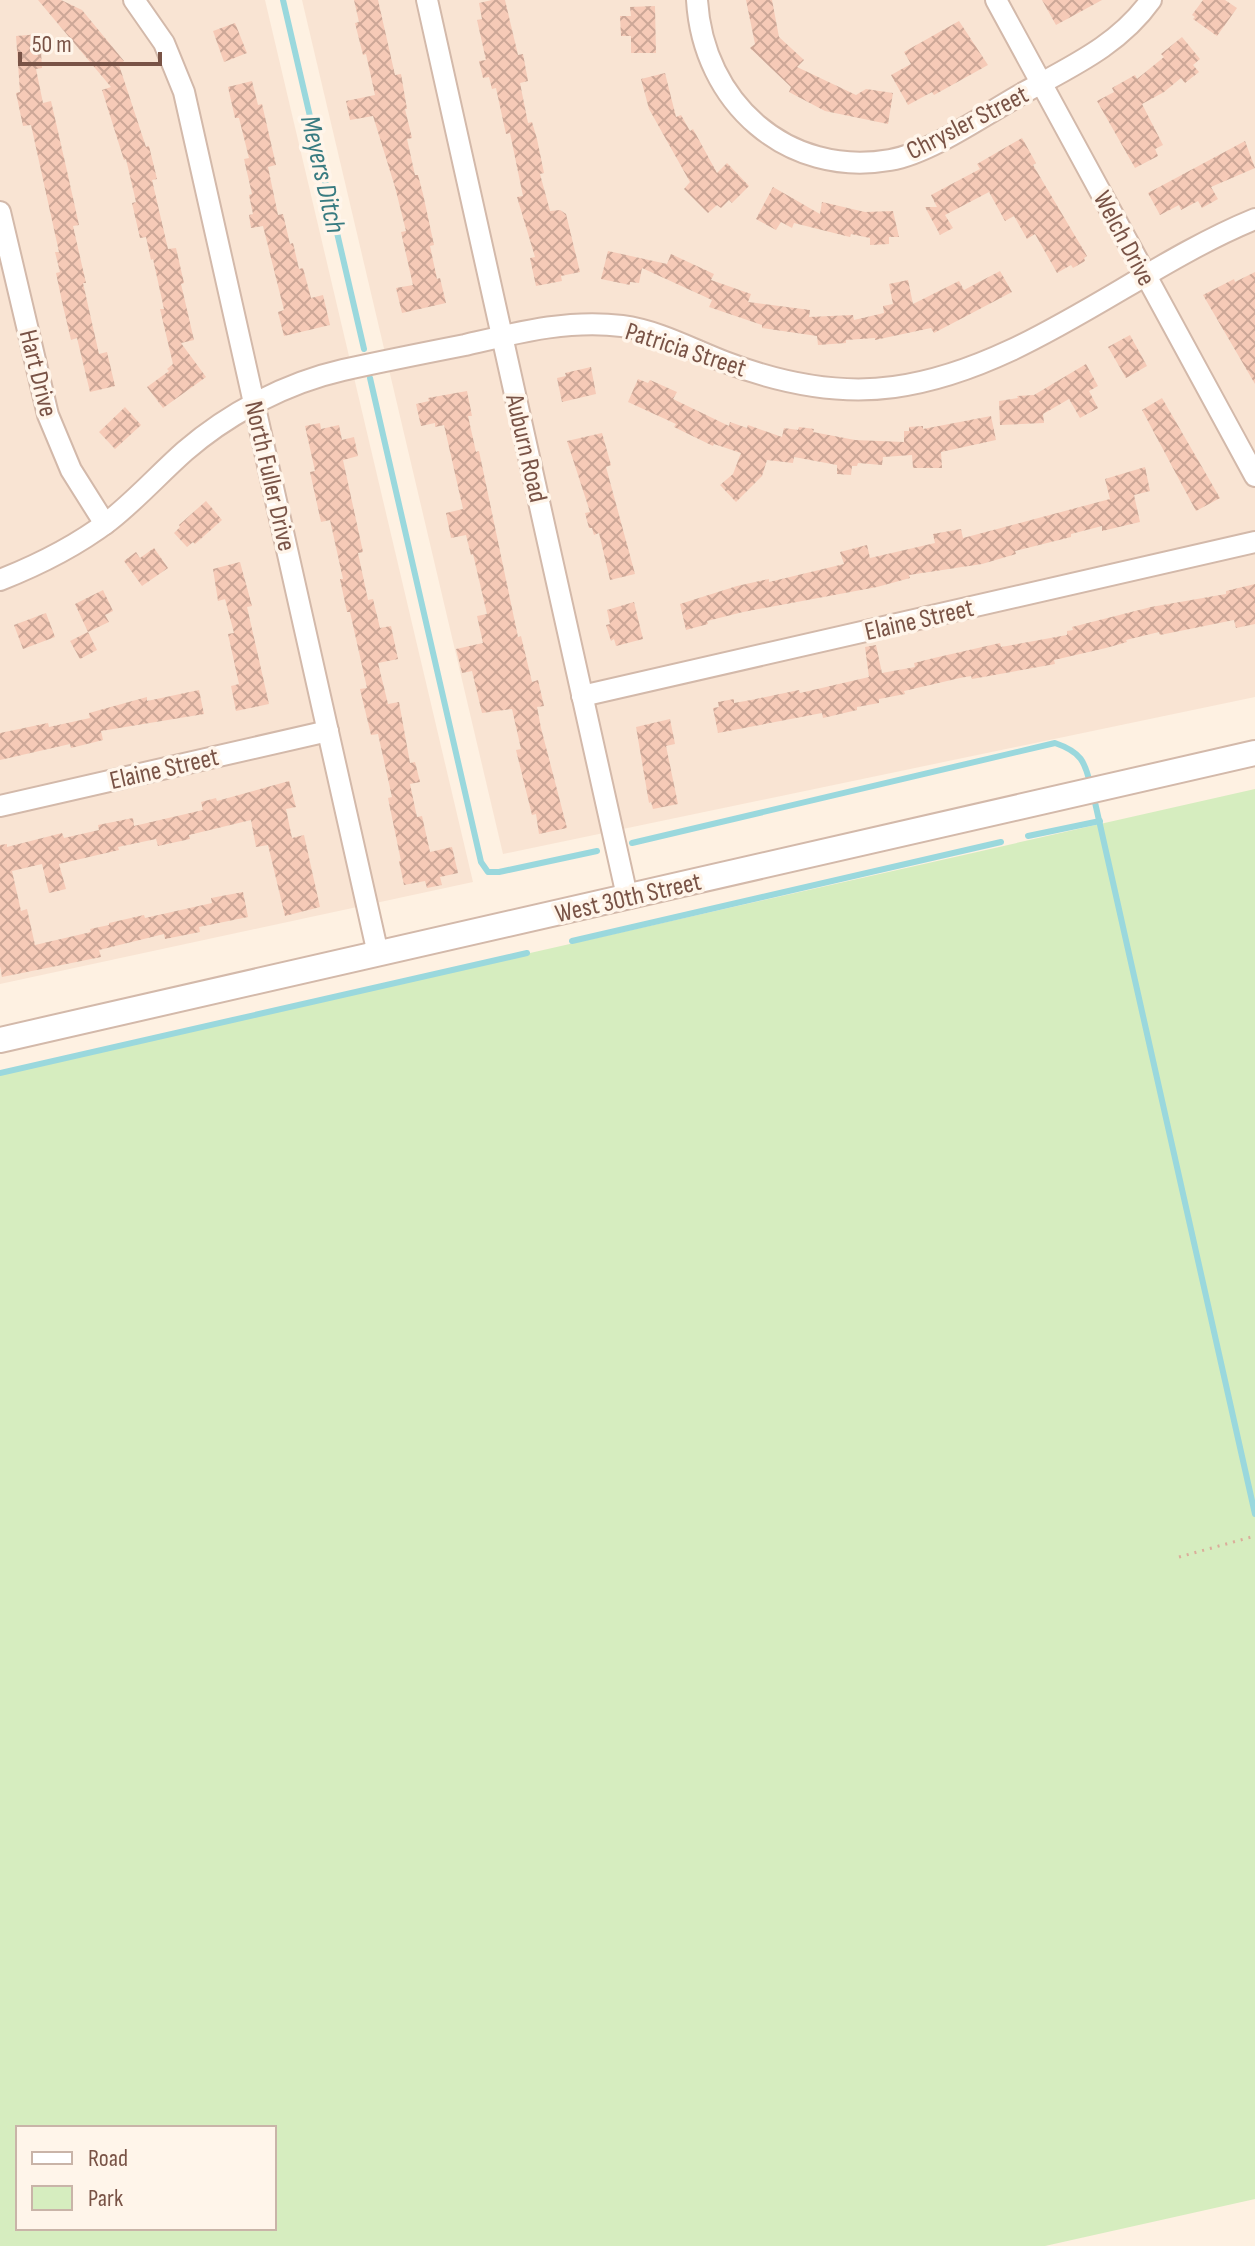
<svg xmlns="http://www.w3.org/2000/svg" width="1255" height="2246" viewBox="0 0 1255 2246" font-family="'Sofia Sans Condensed',sans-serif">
<defs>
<pattern id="building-cross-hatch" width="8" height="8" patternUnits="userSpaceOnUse" patternTransform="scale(2)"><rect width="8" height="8" fill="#f6cab7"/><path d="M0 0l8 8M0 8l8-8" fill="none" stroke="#cca797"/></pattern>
</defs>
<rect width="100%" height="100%" fill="#fef1e2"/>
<!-- residential -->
<g fill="#f9e4d3">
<path d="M0,0H265L473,882L0,984Z"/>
<path d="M302,0H1255V697L503,854Z"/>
</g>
<!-- green -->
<path fill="#d6edbf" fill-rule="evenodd" d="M1255,789V2199L1045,2246H0V1073ZM18,2128H274V2228H18Z"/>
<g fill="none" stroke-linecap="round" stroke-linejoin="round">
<!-- stream -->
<g stroke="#9ad8dd" stroke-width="6">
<path d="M283,0L364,349"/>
<path d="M370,378L481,862L488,872H499L597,851"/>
<path d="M1094,798L1255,1514"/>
<path d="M1028,836L1100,821"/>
<path d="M632,843L1055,743C1081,752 1085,761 1091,787"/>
<path d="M572,941L1001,842"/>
<path d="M0,1073L527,953"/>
</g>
</g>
<!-- building -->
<g fill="url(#building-cross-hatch)">
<path d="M38,0H61L82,10L124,61L119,65L146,147L149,146L157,179L152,180L168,249L176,248L184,283L181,284L194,340L181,343L206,377L163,408L147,387L169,371L167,369L173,364L160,309H164L153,259L151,260L146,237L140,238L132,203L136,202L126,159L124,160L102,90L111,87Z"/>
<path d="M354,0H378L395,75L401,74L407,109H405L412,138L407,139L415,175H418L423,194L434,245L430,246L437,279L440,278L446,303L402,313L396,288L413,285L401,232L406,231L395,187L373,116L350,120L346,101L375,95L366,54L363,55L355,23L359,22Z"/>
<path d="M492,0H505L518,55L523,54L528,81L520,83L528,123L532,122L537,139L544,173L540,174L550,211L560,210L566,214L580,272L561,276L562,281L536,286L530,258L535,257L517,197L523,196L510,133L506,134L496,88L492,89L489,77L483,78L479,61L486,60L477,20L482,19L479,3Z"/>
<path d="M746,0H772L779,37L804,60L797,67L856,95L866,89L893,93L888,124L825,111L789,92L791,87L750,48L755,44Z"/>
<path d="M1042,0H1102L1056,25Z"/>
<path d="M1203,0H1225L1237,8L1217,36L1193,19L1195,17L1192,15Z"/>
<path d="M655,6L656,53H631V36H621L620,16H631L630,7Z"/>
<path d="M959,21L988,65L934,95L932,92L908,105L891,75L911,64L904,52Z"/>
<path d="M235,23L247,53L224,62L213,31Z"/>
<path d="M40,34L42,68L36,69L43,103L51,101L67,171L79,225L73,226L86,283H83L99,354L107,352L115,386L90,392L77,338L71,340L63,306L56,273L60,272L55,252H59L31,125L23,126L16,93L20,92L16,36Z"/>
<path d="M1182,37L1200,59L1193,65L1199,72L1185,83L1181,78L1164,92L1142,104L1163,145L1155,149L1158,156L1135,168L1097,101L1114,92L1112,88L1135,75L1137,79L1164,57L1161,54Z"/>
<path d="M665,73L676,117L681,115L690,131L693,129L717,173L727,163L749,186L732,203L729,200L721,208L717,205L708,213L684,189L690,182L649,109L641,79Z"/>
<path d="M252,81L258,105L262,104L276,165L268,167L278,215L283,214L290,244L293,243L299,269L303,268L311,298L323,295L330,325L284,336L278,312L284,310L263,226L251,228L249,215L253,214L249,195L252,194L244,159L249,158L239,118H235L228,87Z"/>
<path d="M1022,138L1036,163L1033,165L1087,256L1084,258L1085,261L1073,268L1071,265L1057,273L1035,234L1027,239L1014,216L1005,221L989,192L945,215L953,228L940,235L925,207H937L931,195L980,169L977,164Z"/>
<path d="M1245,141L1255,168L1211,187L1218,199L1202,208L1198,201L1181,210L1179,205L1160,215L1148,193Z"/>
<path d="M773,187L820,214L822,202L865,212L893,211L899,237H889V244L870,245V238L851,234L850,237L794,223L792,228L781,222L776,230L756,219Z"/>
<path d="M608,251L667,264L671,254L714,274L711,280L751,294L748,302L810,310L809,317L853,315L854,320L884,313L883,306L893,304L889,284L908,280L913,304L959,281L964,290L1000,271L1012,292L934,333L931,328L875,340V338L846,340V343L818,345L817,336L762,328V325L709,307L712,300L642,268L639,283L630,282V285L601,279Z"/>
<path d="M1255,272V384L1203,295L1234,279L1235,282Z"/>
<path d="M1130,335L1147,366L1126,378L1108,347Z"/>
<path d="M1086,364L1098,386L1089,391L1098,408L1080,418L1069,399L1043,414L1044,423L1000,425L999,401L1018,398L1017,396L1034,395Z"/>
<path d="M591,367L596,394L562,402L557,378L566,376L565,373Z"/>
<path d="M638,379L648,383L650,380L677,392L673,399L729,426L730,422L747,428L748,425L782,437L784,428L798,430L799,427L814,429L813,432L855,440L904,442V431H909V427L923,426V429L991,416L996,440L941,452L942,468H913L912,455L883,457L882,465L858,463L857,466H852L851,475L837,474V465L794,457L793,463L767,460L762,476L736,502L720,485L733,474L741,453L714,444L713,446L674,427L676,424L628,402Z"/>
<path d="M467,391L472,416H468L476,452L479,451L518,637L521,636L532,682L538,680L544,706L537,707L541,728L567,828L539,834L536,814L532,815L516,750L521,749L512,709L482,713L472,671L462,673L456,649L483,643L477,616L487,614L473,554L471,555L466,535L451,538L446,513L463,509L444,425L435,427V423L421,426L416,404L429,401L428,398Z"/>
<path d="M1162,398L1220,498L1196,511L1142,410Z"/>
<path d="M125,407L141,425L115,449L99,432Z"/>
<path d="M320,423L321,429L339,425L342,440L354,437L358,456L343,460L363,552L358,553L368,600L373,599L380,628L391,626L398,659L378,663L388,704L399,702L410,763L415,762L420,782L410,784L417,817L422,816L430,852L452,847L458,873L440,877L442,885L427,888L425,881L404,885L399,861H401L388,798L392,797L378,734L371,735L360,689L367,688L350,612H347L340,579H343L330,520L321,522L310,472L315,471L305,426Z"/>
<path d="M602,433L611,465L606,467L635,574L610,580L599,533L594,535L592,528H589L585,513L590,512L567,441Z"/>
<path d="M1145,467L1150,491L1134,495L1140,522L1102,531V526L1071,534V537L1015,551L1016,554L982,564L909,575L910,578L877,587L743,612L707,621L708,624L686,630L680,604L737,586L769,579V582L844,564L840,552L867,545L870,558L935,543L933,534L961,529L963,538L1110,499L1105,479Z"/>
<path d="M206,501L222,520L195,544L193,542L187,547L174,533L180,527L179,525Z"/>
<path d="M154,548L168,568L142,586L124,561L136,552L140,558Z"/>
<path d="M240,562L252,606L247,607L269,704L236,711L231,686L239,684L228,634L234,633L225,599L218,601L213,569Z"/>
<path d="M1255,584V624L1236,628L1234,620L1160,635L1159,632L1126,640L1127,642L1106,648L1054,660L1055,664L972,679L971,676L960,678L904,691L905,694L879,699V703L857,707V710L823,718L822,713L718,733L713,708L719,707L718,702L734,699V703L751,700L799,690L800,693L869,677L865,647L876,645L882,673L915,667L914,663L934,658L1000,643L1001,647L1067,635V631L1073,630L1072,627L1151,607L1226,594V591Z"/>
<path d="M103,590L113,611L105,615L109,622L88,632L75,604Z"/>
<path d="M634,602L643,639L616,646L614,639L611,641L606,625L610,624L607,610Z"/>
<path d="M46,613L55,637L23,649L14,625Z"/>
<path d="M88,632L97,650L80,659L70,641Z"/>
<path d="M199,690L204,714L101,731L103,740L71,748L70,744L0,760V733L48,723L49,727L90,718L89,713L147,697V701Z"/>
<path d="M670,719L675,744L666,746L678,804L653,809L651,802L649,803L636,727Z"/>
<path d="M289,781L296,807L286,809L292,838L304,835L320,907L285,916L268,845L256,847L251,820L189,835L190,839L158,846L156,839L118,847L119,850L59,864L66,889L49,893L42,864L12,871L21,911L27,909L35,945L91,932L90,929L109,925V923L144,915L145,918L212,903L211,898L243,892L248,917L199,927L200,932L165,939L164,934L99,950L101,957L2,977L0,966V845L7,844V847L62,833L64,838L99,830L98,825L133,818L134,826L203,810L201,802L216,798L217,801Z"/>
</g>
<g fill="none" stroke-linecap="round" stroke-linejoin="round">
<!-- minor casing -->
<g stroke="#d3b9aa" stroke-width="24">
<g id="minor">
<path d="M134,0L164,43L184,92L378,954"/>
<path d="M427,0L627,896"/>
<path d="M697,0C703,102 787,178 890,160C931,153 987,113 1025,92C1072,66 1119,45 1151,0"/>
<path d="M996,0L1255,476"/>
<path d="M0,212L48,415L71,470L105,524"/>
<path d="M0,580C38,565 76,546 109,521C136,500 159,474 185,451C229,413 286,383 343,370C384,361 424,353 465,345C516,333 568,319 622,326C659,331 691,349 725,362C780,383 836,395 894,387C1025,369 1135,268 1255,219"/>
<path d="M582,696L1255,542"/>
<path d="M0,806L328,731"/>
</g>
</g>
<!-- tertiary casing -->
<g stroke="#d3b9aa" stroke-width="28">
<path id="tertiary" d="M0,1040L1255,753"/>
</g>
<!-- path -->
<path stroke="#dbad9a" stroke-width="3" stroke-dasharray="2 6" stroke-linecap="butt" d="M1179,1557L1255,1536"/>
<!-- minor -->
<use href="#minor" stroke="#fff" stroke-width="20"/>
<!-- tertiary -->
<use href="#tertiary" stroke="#fff" stroke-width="24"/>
</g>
<g text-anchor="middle" stroke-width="7" stroke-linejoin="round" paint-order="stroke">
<!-- street labels -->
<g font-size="26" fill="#795346" stroke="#fff5ea">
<text transform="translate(967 122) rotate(-27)" y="9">Chrysler Street</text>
<text transform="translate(1125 238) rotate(62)" y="9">Welch Drive</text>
<text transform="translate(686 349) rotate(18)" y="9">Patricia Street</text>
<text transform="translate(39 373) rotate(76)" y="9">Hart Drive</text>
<text transform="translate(527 448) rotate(77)" y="9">Auburn Road</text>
<text transform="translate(271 476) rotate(77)" y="9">North Fuller Drive</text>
<text transform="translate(919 619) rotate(-13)" y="9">Elaine Street</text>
<text transform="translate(164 768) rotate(-13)" y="9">Elaine Street</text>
<text transform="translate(628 897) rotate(-13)" y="9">West 30th Street</text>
</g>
<!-- water labels -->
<g font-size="28" font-style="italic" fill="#387b80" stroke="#fff5ea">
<text transform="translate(324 174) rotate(77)" y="10">Meyers Ditch</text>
</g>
</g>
<!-- legend -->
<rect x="16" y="2126" width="260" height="104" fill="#fff5ea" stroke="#c9b4a8" stroke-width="2"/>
<rect x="32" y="2152" width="40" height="12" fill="#ffffff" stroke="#c9b4a8" stroke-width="2"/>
<text x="88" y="2166" font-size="24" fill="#795346">Road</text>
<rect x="32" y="2186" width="40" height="24" fill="#d6edbf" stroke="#c9b4a8" stroke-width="2"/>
<text x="88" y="2206" font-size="24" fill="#795346">Park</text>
<!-- scale -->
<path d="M20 52v12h140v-12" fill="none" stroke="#795346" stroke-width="4"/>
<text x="32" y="52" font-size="24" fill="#795346" stroke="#fff5ea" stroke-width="6" paint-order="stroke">50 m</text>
</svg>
